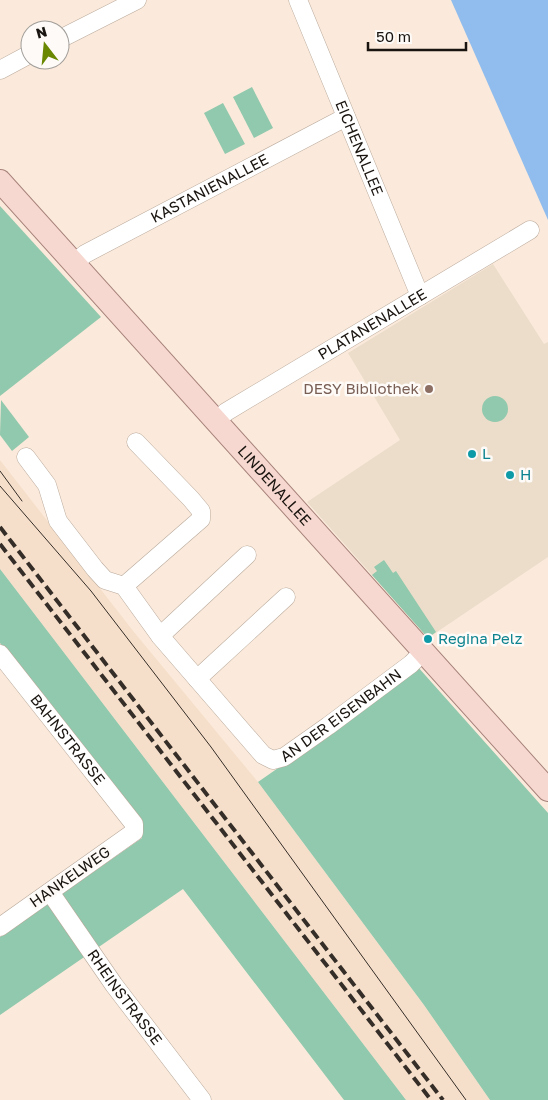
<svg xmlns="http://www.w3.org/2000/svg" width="548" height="1100" viewBox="0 0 548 1100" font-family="'Golos Text',sans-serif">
<rect width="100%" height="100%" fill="#fbeadb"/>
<!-- built -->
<path fill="#f6dfca" d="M0,460L134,632L258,782L424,1005L490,1100H406L0,569Z"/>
<!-- industrial -->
<path fill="#ebddca" d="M493,264L544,344L548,342V557L428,638L307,502L400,440L348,353Z"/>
<!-- green -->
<g fill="#90c9ad">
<path d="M252,87L273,128L254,138L233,97Z"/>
<path d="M223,103L245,144L225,154L204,113Z"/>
<path d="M0,206L101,317L0,396Z"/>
<circle cx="495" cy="409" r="13"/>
<path d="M1,400L29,437L12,451L0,435Z"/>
<path d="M384,560L393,573L396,571L436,632L428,638L372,575L377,571L374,567Z"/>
<path d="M0,569L406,1100H344L183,889L0,1015V937L142,838L141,821L0,643Z"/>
<path d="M417,666L548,813V1100H490L424,1005L258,782L347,720Z"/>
</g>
<!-- water -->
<path fill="#90bded" d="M451,0H548V220Z"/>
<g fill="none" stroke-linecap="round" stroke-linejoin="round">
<!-- minor casing -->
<g stroke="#baaa9c" stroke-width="19">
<g id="minor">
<path id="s1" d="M298,0L420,296"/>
<path d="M60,39L137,0"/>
<path d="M0,70L30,54"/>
<path id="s2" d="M74,263L85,254L346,117"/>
<path id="s3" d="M216,421L226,412L530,230"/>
<path id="s4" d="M26,457L47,485L58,521L95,569L105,580L124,586L160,636L263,755L273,760L284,757L328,726L411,664L423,652"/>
<path d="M124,586L201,519V511L191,499L136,442"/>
<path d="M160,636L247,555"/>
<path id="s5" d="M0,654L134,824V832L0,927"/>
<path d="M197,679L286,597"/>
<path id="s6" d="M50,892L114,985L202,1100"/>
</g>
</g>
<!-- major casing -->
<g stroke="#a6827a" stroke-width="24">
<g id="major">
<path id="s7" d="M0,181L548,790"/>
</g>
</g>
<!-- minor -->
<use href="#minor" stroke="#fff" stroke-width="18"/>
<!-- major -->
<use href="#major" stroke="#f7d8d1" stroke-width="22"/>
<!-- tram -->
<g stroke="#352e28" stroke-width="1">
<path d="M0,471L22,501"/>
<path d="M0,486L91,591L211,747L466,1100"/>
</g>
<!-- rail -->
<g stroke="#352e28" stroke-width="4" stroke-dasharray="10 5" stroke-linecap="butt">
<path d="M0,527L443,1100"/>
<path d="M0,544L431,1100"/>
</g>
</g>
<!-- markers -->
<circle fill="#8d6e63" stroke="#fdfaf7" stroke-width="2" cx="429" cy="389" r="5"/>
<g fill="#0f9aa8" stroke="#fdfaf7" stroke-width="2">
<circle cx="472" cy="454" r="5"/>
<circle cx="510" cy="475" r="5"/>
<circle cx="428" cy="639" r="5"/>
</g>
<g text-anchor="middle" stroke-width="5" stroke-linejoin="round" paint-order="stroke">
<!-- street labels -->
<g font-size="15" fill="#19140f" stroke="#fdfaf7">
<text dy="5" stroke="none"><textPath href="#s1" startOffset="160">EICHENALLEE</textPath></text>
<text dy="5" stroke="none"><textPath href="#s2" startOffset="155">KASTANIENALLEE</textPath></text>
<text dy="5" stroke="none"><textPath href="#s3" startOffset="184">PLATANENALLEE</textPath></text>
<text dy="5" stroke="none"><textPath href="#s7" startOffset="410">LINDENALLEE</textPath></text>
<text dy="5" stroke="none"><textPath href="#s4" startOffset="480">AN DER EISENBAHN</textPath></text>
<text dy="5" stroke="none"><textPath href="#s5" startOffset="109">BAHNSTRASSE</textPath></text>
<text transform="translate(70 877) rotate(-35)" y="5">HANKELWEG</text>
<text dy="5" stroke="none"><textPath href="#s6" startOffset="129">RHEINSTRASSE</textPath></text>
</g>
<!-- education labels -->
<g font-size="15" fill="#785e54" stroke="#fdfaf7" text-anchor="end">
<text x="419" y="394">DESY Bibliothek</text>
</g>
<!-- culture labels -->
<g font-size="15" fill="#0d838f" stroke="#fdfaf7" text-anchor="start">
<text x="482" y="459">L</text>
<text x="520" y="480">H</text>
<text x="438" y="644">Regina Pelz</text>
</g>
</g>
<!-- north arrow -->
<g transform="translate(45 45) rotate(344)"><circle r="24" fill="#fdfaf7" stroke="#a29e9a"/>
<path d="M0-4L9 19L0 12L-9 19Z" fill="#698700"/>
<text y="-8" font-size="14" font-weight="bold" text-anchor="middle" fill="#19140f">N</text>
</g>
<!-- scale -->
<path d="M368 42v8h98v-8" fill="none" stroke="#19140f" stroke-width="2.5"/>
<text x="376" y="42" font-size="15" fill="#19140f" stroke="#fdfaf7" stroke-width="4" paint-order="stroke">50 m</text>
</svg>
